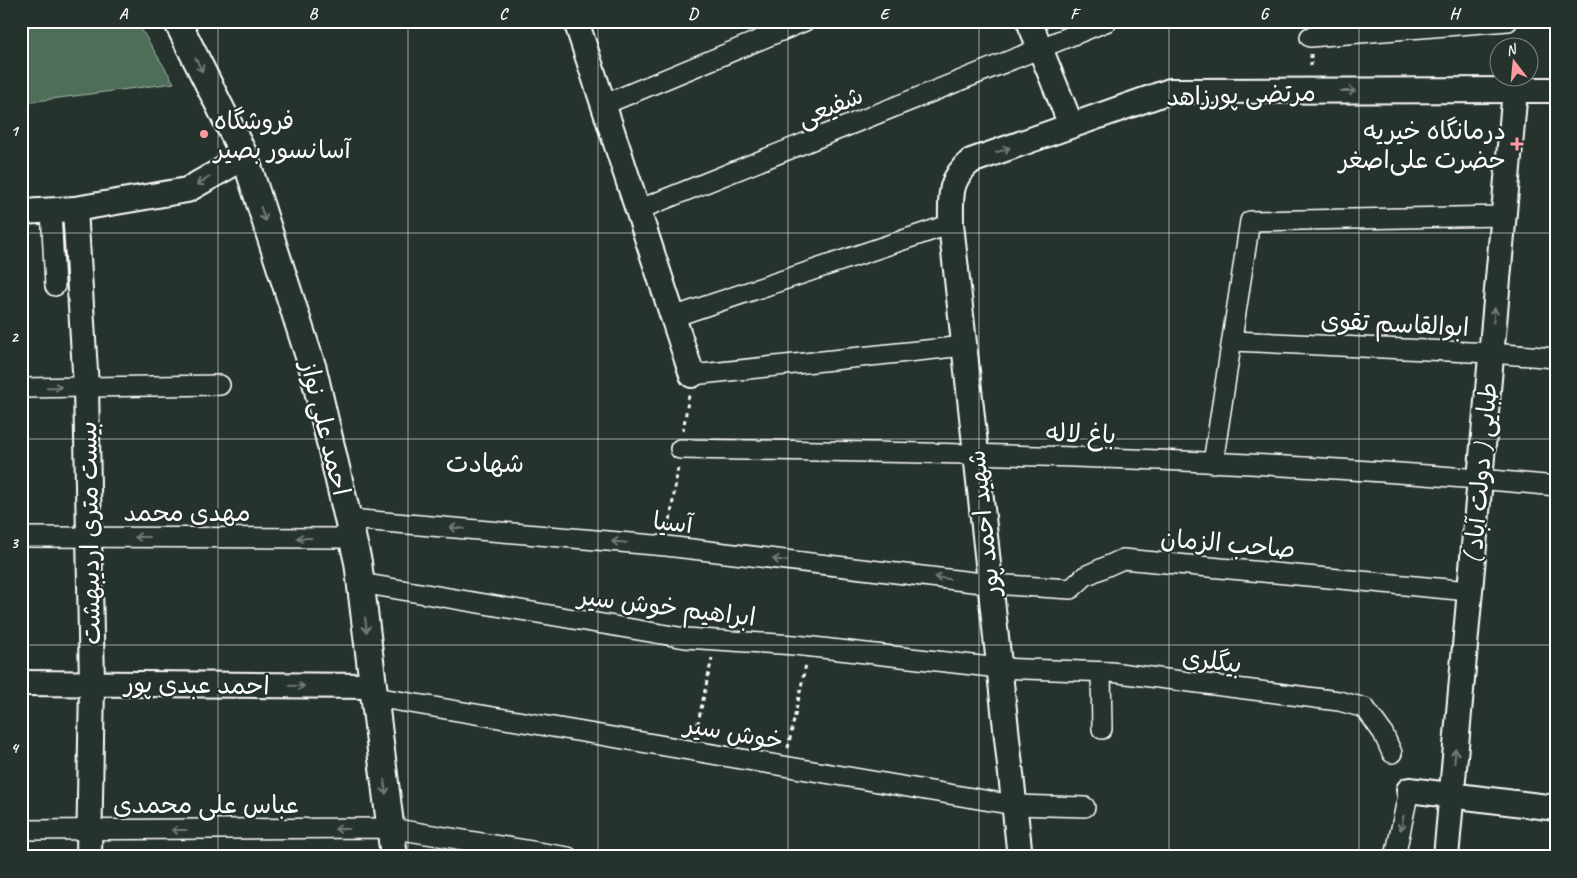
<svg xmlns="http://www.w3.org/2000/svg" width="1577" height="878" viewBox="0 0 1577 878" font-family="Caveat,'Playpen Sans Arabic',sans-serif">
<rect width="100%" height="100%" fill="#26332d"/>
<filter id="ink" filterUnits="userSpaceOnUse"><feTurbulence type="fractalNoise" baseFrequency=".02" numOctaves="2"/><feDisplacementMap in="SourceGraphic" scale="10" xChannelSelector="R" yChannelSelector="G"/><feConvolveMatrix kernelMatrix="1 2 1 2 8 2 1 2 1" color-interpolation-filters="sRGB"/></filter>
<g filter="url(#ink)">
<!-- green -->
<path fill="#4e6e59" stroke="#a6b6ac" d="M21,21H136L174,83L21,103Z"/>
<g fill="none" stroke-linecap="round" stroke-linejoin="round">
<!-- minor casing -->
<g stroke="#fff" stroke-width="22">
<g id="minor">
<path d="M1310,37L1508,21"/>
<path d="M603,105L805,21"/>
<path d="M51,210L55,286"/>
<path d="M638,210L1108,21"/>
<path d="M673,317L951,224"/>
<path d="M1233,341L1491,353L1556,358"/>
<path d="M692,375L964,346"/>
<path d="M21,388L220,385"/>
<path d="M680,449C972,453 1265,458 1556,486"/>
<path d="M1213,463L1250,221L1503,216"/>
<path d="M349,519L666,546L990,584L1071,589L1085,576L1123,559L1469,591"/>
<path d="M21,537L353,538"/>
<path d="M361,583L685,638L795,645L999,668L1111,672L1339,701L1365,708L1383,733L1392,753"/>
<path d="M1101,672L1102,729"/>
<path d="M375,697L1014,805L1085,807"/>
<path d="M21,830L390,828L568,857"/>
<path d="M1395,857L1409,790"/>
</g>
</g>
<!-- tertiary casing -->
<g stroke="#fff" stroke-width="28">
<g id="tertiary">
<path d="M576,21L692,375"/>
<path d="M1029,21L1071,125"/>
<path d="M75,209L86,387L92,683L89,857"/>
<path d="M21,212L75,209L187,190L245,157"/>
<path d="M21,683L373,686"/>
<path d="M1409,790L1556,808"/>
<path d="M1020,857L951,224C951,196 948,180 971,161L1170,91L1556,90"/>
<path d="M1446,857L1515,90"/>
</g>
</g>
<!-- secondary casing -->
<g stroke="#fff" stroke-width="30">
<path id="secondary" d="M177,21L245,157L313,369L358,562L394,857"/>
</g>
<!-- path -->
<g stroke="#fff" stroke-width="3" stroke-dasharray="4 4" stroke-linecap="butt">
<path d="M1311,54V70"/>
<path d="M683,431L689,395"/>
<path d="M669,528L678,467"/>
<path d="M696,732L712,658"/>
<path d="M788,748L806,664"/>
</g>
<!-- minor -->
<use href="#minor" stroke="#26332d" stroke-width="19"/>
<!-- tertiary -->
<use href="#tertiary" stroke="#26332d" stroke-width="24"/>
<!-- secondary -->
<use href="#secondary" stroke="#26332d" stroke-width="26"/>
</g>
<!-- one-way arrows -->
<defs><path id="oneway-shaft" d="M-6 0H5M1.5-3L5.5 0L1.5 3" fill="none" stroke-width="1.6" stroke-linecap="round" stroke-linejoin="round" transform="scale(1.25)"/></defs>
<g stroke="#727a76">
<use href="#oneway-shaft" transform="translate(199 65) rotate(63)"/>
<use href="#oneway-shaft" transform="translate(1348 91)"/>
<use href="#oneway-shaft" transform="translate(1003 150) rotate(-20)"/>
<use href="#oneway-shaft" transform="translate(203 181) rotate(150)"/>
<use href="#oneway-shaft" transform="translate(263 214) rotate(72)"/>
<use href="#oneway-shaft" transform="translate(1494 315) rotate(-85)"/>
<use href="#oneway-shaft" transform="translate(54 387) rotate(-1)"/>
<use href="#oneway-shaft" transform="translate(457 528) rotate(-175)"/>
<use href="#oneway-shaft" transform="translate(142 537) rotate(-180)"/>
<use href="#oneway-shaft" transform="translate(304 538) rotate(-180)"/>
<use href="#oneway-shaft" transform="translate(619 542) rotate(-175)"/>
<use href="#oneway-shaft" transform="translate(780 560) rotate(-173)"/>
<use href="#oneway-shaft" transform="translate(942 578) rotate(-173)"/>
<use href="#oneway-shaft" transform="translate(366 625) rotate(83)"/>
<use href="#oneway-shaft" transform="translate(297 686) rotate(1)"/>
<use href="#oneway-shaft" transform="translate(1455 756) rotate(-85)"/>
<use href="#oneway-shaft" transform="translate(385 787) rotate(83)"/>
<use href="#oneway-shaft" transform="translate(1402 823) rotate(102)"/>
<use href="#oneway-shaft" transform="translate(342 829) rotate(180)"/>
<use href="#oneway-shaft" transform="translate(179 830) rotate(180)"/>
</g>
</g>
<!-- grid -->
<path fill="none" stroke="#fff" stroke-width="1" stroke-opacity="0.55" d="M218,21V857M408,21V857M598,21V857M788,21V857M979,21V857M1169,21V857M1359,21V857M21,233H1556M21,439H1556M21,645H1556"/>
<!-- markers -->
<g fill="#ff9aa2" stroke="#26332d" stroke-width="2">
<circle cx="204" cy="134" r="5"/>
<path d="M1514.5 136.5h5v5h5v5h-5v5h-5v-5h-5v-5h5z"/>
</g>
<g text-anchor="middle" stroke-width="4.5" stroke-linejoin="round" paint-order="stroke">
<!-- street labels -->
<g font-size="25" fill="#fff" stroke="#26332d">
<text transform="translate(1241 94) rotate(-2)" y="9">مرتضی پورزاهد</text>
<text transform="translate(830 106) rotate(-22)" y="9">شفیعی</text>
<text transform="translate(1395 323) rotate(3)" y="9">ابوالقاسم تقوی</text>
<text transform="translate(326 428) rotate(76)" y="9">احمد علی نواز</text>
<text transform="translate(1081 433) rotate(2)" y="9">باغ لاله</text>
<text transform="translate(1480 473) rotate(-85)" y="9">طبایی ( دولت آباد )</text>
<text x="187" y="521">مهدی محمد</text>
<text transform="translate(673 522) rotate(6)" y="9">آسیا</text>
<text transform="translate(983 523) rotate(-96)" y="9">شهید احمد پور</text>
<text transform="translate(89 533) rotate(-91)" y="9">بیست متری اردیبهشت</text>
<text transform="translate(1228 543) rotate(5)" y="9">صاحب الزمان</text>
<text transform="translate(667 606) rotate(7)" y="9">ابراهیم خوش سیر</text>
<text transform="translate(1212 660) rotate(7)" y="9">بیگلری</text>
<text transform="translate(197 684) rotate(1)" y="9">احمد عبدی پور</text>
<text transform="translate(734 732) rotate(10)" y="9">خوش سیر</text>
<text x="206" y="813">عباس علی محمدی</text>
</g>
<!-- poi labels -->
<g font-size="25" fill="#fff" stroke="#26332d" text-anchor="start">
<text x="214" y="129">فروشگاه<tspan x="214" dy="29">آسانسور بصیر</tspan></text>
<text x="1506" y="139" text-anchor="end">درمانگاه خیریه<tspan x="1506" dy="29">حضرت علی‌اصغر</tspan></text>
</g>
<!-- neighbourhood labels -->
<g font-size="26" fill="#fff" stroke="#26332d">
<text x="485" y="472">شهادت</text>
</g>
</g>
<!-- margin -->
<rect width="1577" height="878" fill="none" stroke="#26332d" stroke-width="55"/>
<!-- north arrow -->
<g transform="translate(1514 62) rotate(344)"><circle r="24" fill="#26332d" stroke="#7d8581"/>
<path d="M0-4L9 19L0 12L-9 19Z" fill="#ff9aa2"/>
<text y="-8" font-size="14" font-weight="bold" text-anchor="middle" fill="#ffffff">N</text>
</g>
<rect x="28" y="28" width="1522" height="822" fill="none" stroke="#fff" stroke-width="2"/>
<g font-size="16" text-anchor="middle" font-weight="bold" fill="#fff">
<text x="123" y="19">A</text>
<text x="313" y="19">B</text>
<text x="503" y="19">C</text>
<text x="693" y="19">D</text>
<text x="884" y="19">E</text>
<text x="1074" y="19">F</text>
<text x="1264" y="19">G</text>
<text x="1454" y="19">H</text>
<text x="14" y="136">1</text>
<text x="14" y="342">2</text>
<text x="14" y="548">3</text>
<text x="14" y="753">4</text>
</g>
</svg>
